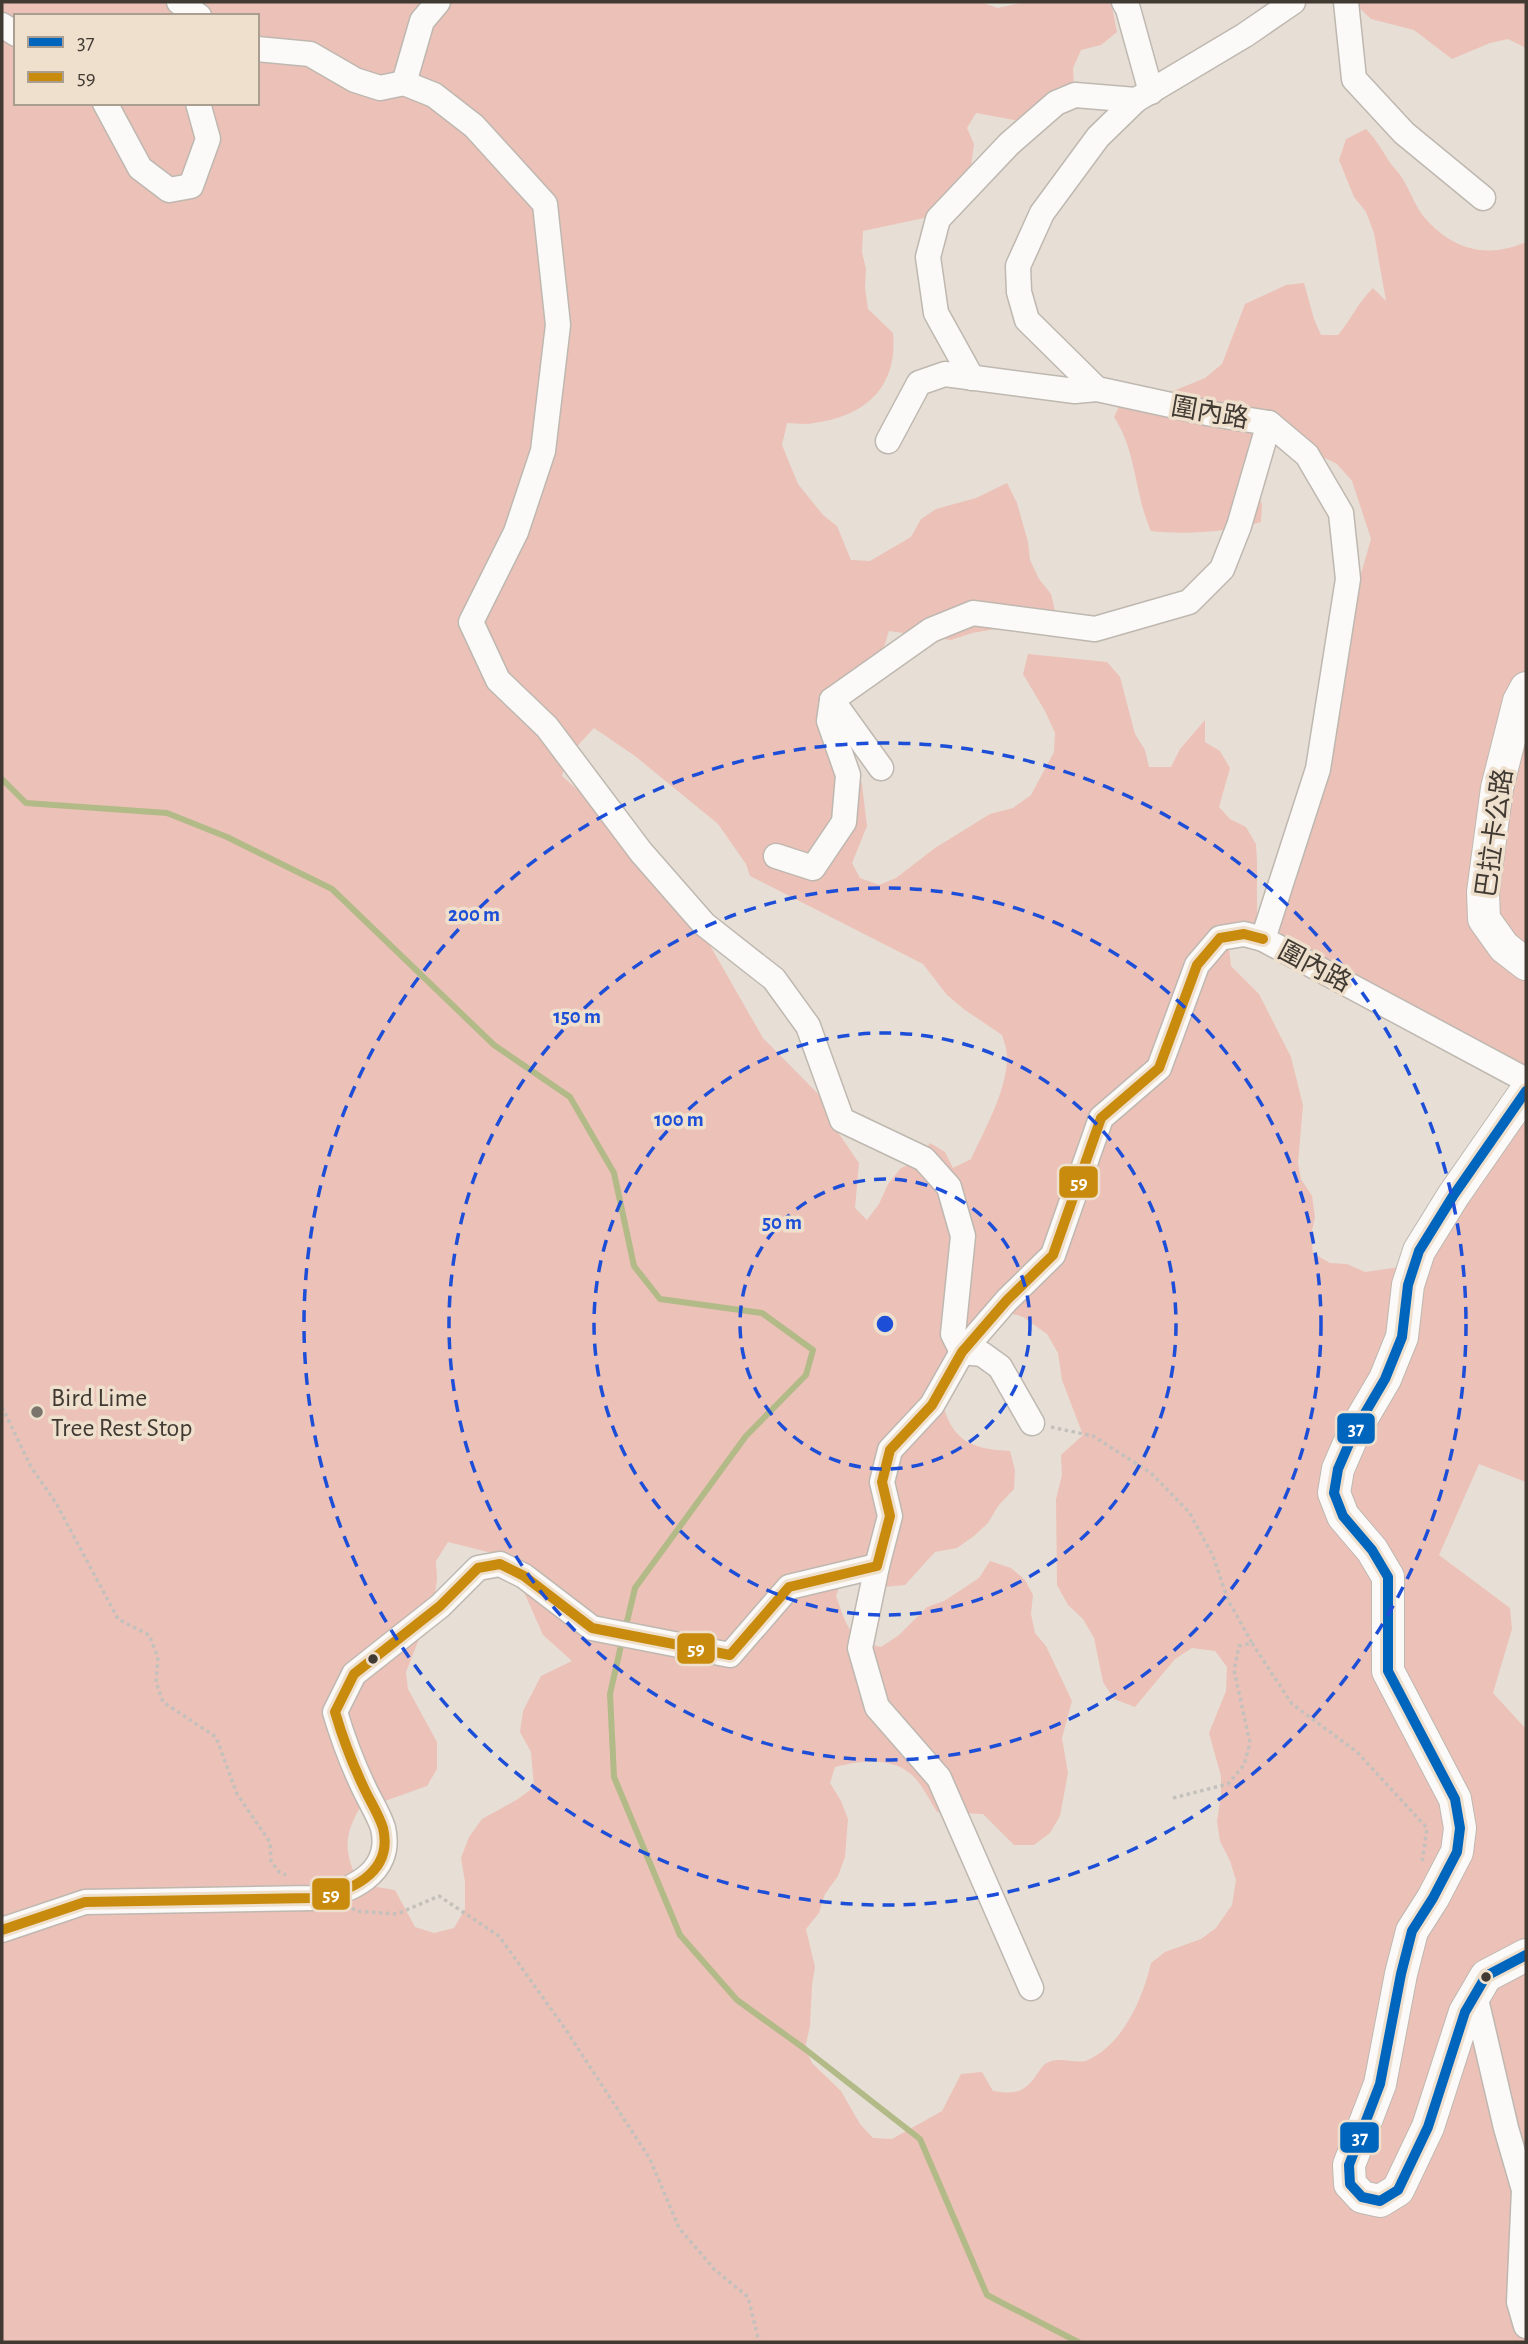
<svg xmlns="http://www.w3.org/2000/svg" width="1528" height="2344" viewBox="0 0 1528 2344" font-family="'Alegreya Sans','Noto Sans TC',sans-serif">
<rect width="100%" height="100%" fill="#e7dfd5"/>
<!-- green -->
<g fill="#ecc1b8" fill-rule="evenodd">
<path d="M2,2H980L998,8L1025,2H1111L1117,32L1101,45L1081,50L1073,68L1074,88L1019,121L976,113L967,128L974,144L969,181L948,210L924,218L863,231L862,252L866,269L865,288L868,309L893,333C898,387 866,416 814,423C806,425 796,423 787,423L782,445L798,484L823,515L837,526L851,560L870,561L911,537L921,519L936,509L976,498L1007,483L1017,503L1028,542L1030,560L1039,579L1051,594L1055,611L1014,626L972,633L951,640L889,631L883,650L839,718L862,784L867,826L852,863L860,878L879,885L896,878L935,848L990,814L1013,808L1031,795L1054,752L1055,733L1045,711L1023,674L1028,654L1107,662L1120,677L1135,734L1145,750L1149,767H1171L1180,749L1205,720V742L1220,751L1230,768L1219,807L1230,819L1246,827L1256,844L1257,861V920L1229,948L1231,966L1259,994L1291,1057L1303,1105L1298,1163L1301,1179L1312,1196L1315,1217L1311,1235L1313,1253L1330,1263L1347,1264L1365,1272L1428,1263L1526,1108V1482L1479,1464L1439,1555L1510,1608L1512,1629L1493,1693L1526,1729V2342H2ZM16,16H257V103H16ZM594,728L635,756L718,824L746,864L750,876L923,964L947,995L965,1010L1002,1035C1004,1042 1007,1049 1007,1056C1008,1088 984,1131 971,1159L953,1168L945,1152L930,1143L917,1161L901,1168L888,1184L879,1204L867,1220L855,1208L859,1163L837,1131L838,1114L763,1038L660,858L607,816L562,776L569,755ZM1004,1311L1023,1317L1047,1334L1058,1353L1062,1380L1083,1435L1061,1455L1062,1475L1056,1499L1057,1585L1068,1605L1083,1619L1094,1638L1103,1682L1114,1699L1135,1707L1175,1659L1192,1648L1215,1651L1227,1667L1226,1691L1209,1733L1221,1776V1796L1217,1821L1220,1841L1230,1861L1236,1880L1232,1905L1216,1928L1201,1939L1165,1952L1151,1963C1143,1998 1123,2044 1088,2060C1076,2065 1059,2055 1045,2064C1042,2066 1038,2073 1035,2077C1023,2094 1012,2094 993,2091L982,2072L961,2074L942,2111L892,2139L873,2138L860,2124L841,2091L812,2063L805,2048L810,2026L812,1985L815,1967L806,1929L819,1913L825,1894L838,1876L845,1857L848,1819L841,1801L830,1783L835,1767C861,1760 895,1756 915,1778C924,1788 930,1801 937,1812L983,1814L1014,1845H1034L1050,1833L1060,1816L1068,1773L1062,1738L1072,1701L1046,1646L1035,1633L1031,1614L1033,1595L1025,1580L1011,1568L990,1561L979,1578L944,1601L927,1607L899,1635L881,1647C848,1639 847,1626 836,1596L843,1577L884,1587L905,1585L935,1552L957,1548L974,1536L988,1523L998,1506L1014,1489L1015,1470L1010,1451C973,1449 953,1442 943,1405ZM448,1542L504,1556L516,1574L543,1635L572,1661L541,1676L523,1711L520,1732L531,1752L534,1787L518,1799L482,1819L469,1837L461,1858L465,1882V1909L454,1928L434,1933L415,1927L395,1890L359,1884C344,1852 343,1836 361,1806L382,1802L427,1786L437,1769V1742L408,1689L406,1672L434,1601L437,1579L436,1561Z"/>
<path d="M1353,2H1526V48L1508,39L1490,43L1452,59L1414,30L1371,19Z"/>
<path d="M1366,129C1377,140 1382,151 1391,164C1395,169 1400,174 1404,181C1411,193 1416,208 1425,218C1453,250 1487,259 1526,242V1067L1287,946L1278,927L1300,786L1371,539L1352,481L1337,464L1260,426L1248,445L1250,467L1262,505L1261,522C1232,532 1182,535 1151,531C1134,493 1137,452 1114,417L1123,398L1166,394L1205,378L1222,364L1245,304L1286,285L1304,283L1314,319L1321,335H1338C1351,320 1358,302 1373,288L1386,301L1374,233L1366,212L1354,197L1339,160L1346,139Z"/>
</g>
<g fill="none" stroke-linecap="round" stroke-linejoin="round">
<!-- stream -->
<g stroke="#b2ba87" stroke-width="6">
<path d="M2,779L26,803L167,813L227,837L332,889L494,1045L570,1097L614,1173L634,1266L660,1299L762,1313L813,1350L806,1375L746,1436L635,1588L625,1630"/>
<path d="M622,1641L610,1694L614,1777L680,1935L737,2000L805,2049L920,2139L987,2295L1078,2342"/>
</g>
<!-- minor casing -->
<g stroke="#beb8b0" stroke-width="27">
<g id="minor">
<path d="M179,2L199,16"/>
<path d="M1124,2L1128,9L1151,92"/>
<path d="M1293,2L1245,35L1136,100L1098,137L1042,213L1018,266L1019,292L1027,320L1097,389L1212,414L1269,423L1307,455L1341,513L1348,579L1318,769L1263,939L1526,1080"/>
<path d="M1346,2L1354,79L1404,133L1483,198"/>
<path d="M2,25L16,34"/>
<path d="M257,49L310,54L355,80L380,88L404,83L434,95L474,126L545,204L558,325L543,451L516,532L471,622L498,680L547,727L641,852L704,924L774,979L808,1026L842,1120L924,1159L949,1187L963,1236L953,1334L962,1352L982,1354L1000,1367L1032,1423"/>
<path d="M404,83L422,21L438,2"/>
<path d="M105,103L140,168L169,190L191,186L208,139L198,103"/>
<path d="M972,378L936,313L928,257L938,219L1009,144L1056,103L1075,95L1136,100"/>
<path d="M888,441L919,383L945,374L1075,391L1097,389"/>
<path d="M881,768L832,700L931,630L973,613L1095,629L1189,602L1222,569L1239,526L1269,423"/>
<path d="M776,856L813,868L844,822L848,775L829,721L832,700"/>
<path d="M877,1566L860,1648L877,1707L939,1778L1031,1988"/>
<path d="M2,1930L85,1902L312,1898C348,1893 394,1874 383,1828C379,1815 370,1801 364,1788C352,1763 343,1739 335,1712L354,1674L440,1606L478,1568L500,1564L524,1576L592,1628L730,1655L789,1587L877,1566L890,1516L882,1482L890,1450L932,1405L962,1352L1007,1300L1053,1255L1101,1118L1159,1068L1197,965L1220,938L1244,934L1263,939"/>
<path d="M1475,1995L1506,2128L1524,2190L1519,2302L1526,2326"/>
</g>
</g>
<!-- major casing -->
<g stroke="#beb8b0" stroke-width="34">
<g id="major">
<path d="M1526,688L1519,701L1497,788L1483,892L1484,919L1504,947L1526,964"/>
<path d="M1526,1091L1453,1196L1419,1251L1408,1285L1402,1337L1385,1379L1355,1430L1338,1469L1334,1493L1343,1516L1372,1550L1388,1577V1671L1455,1799L1460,1828L1457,1852L1433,1898L1412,1931L1401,1974L1380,2084L1349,2165L1350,2184L1362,2197L1380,2201L1398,2190L1428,2127L1465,2012L1486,1976L1526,1955"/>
</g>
</g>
<!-- path -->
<g stroke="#c4c1bc" stroke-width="3.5" stroke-dasharray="3.5 3.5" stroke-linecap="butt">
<path d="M2,1407L31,1467L56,1503L118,1619L149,1635L158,1657L156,1682L163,1702L216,1737L237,1794L270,1842L271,1861L279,1872L286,1875"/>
<path d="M1051,1427L1093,1436L1151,1473L1189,1512L1213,1556L1228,1600L1252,1643"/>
<path d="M1173,1798L1228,1784L1244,1765L1250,1743L1234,1670L1239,1646L1252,1643L1292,1704L1357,1752L1427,1828L1422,1863"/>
<path d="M352,1908L356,1911L397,1914L439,1896L499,1936L566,2030L650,2159L679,2228L715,2270L748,2297L759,2342"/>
</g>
<!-- minor -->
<use href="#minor" stroke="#fbfaf9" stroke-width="24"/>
<!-- major -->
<use href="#major" stroke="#fbfaf9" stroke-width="32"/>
<!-- bus-1 casing -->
<g stroke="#efe0cd" stroke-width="16">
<path id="bus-1" d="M1526,1091L1453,1196L1419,1251L1408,1285L1402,1337L1385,1379L1355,1430L1338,1469L1334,1493L1343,1516L1372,1550L1388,1577V1671L1455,1799L1460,1828L1457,1852L1433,1898L1412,1931L1401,1974L1380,2084L1349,2165L1350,2184L1362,2197L1380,2201L1398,2190L1428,2127L1465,2012L1486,1976L1526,1955"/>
</g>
<!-- bus-2 casing -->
<g stroke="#efe0cd" stroke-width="16">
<path id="bus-2" d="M2,1930L85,1902L312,1898C348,1893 394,1874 383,1828C379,1815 370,1801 364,1788C352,1763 343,1739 335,1712L354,1674L440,1606L478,1568L500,1564L524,1576L592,1628L730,1655L789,1587L877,1566L890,1516L882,1482L890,1450L932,1405L962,1352L1007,1300L1053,1255L1101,1118L1159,1068L1197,965L1220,938L1244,934L1263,939"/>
</g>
<!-- bus-1 -->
<use href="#bus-1" stroke="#0065bd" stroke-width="10"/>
<!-- bus-2 -->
<use href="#bus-2" stroke="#c98b0d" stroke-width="10"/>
</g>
<!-- distance rings -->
<g fill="none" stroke="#1d4ed8" stroke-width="3.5" stroke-dasharray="12 9">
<circle cx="885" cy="1324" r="145"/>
<circle cx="885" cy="1324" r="291"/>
<circle cx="885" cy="1324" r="436"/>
<circle cx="885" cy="1324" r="581"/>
</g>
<!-- markers -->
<circle fill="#7a746c" stroke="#efe0cd" stroke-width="2.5" cx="37" cy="1412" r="7"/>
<g fill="#403a33" stroke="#efe0cd" stroke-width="2.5">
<circle cx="373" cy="1659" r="6"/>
<circle cx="1486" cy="1977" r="6"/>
</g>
<g text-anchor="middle" stroke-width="7" stroke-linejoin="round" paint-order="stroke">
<!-- street labels -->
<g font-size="26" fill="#403a33" stroke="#efe0cd">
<text transform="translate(1210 412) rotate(10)" y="9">圍內路</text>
<text transform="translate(1494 833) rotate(-82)" y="9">巴拉卡公路</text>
<text transform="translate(1315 966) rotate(28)" y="9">圍內路</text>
</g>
<!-- poi labels -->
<g font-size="26" fill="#403a33" stroke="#efe0cd" text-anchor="start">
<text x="51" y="1406">Bird Lime<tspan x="51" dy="30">Tree Rest Stop</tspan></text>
</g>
</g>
<circle cx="885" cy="1324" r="10" fill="#1d4ed8" stroke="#efe0cd" stroke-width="3.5"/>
<g font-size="21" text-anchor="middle" font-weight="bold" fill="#1d4ed8" stroke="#efe0cd" stroke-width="7" stroke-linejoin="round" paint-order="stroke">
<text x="474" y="921">200 m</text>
<text x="577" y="1023">150 m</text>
<text x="679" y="1126">100 m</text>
<text x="782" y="1229">50 m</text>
</g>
<g stroke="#efe0cd" stroke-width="2.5">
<rect x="1058" y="1165" width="41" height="34" rx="7" fill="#c98b0d"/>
<rect x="1336" y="1412" width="40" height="33" rx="7" fill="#0065bd"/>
<rect x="676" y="1632" width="40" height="33" rx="7" fill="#c98b0d"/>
<rect x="311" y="1877" width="40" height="34" rx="7" fill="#c98b0d"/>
<rect x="1339" y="2121" width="41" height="33" rx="7" fill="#0065bd"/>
</g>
<g font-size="19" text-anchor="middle" font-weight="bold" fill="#fff">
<text x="1079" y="1189">59</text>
<text x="1356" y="1435">37</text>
<text x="696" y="1655">59</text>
<text x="331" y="1901">59</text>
<text x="1360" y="2144">37</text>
</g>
<!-- border -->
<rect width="1528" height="2344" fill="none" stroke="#403a33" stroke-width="7"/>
<!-- legend -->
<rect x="14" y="14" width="245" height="91" fill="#efe0cd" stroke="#a99e8f" stroke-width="2"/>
<rect x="28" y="37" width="35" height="10" fill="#0065bd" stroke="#a99e8f" stroke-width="2"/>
<text x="77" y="49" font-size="21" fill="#403a33">37</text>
<rect x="28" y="72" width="35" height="10" fill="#c98b0d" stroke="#a99e8f" stroke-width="2"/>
<text x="77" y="84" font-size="21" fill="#403a33">59</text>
</svg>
